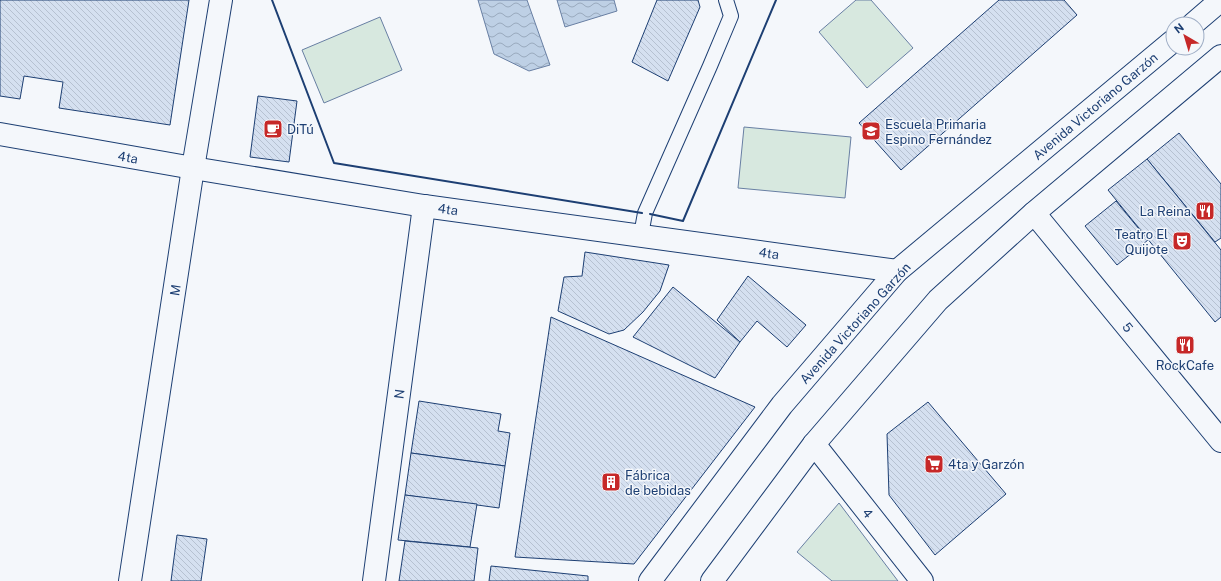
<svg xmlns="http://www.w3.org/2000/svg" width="1221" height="581" viewBox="0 0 1221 581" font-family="'Public Sans',sans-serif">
<defs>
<pattern id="water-waves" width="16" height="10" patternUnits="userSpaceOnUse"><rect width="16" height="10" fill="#bed0e5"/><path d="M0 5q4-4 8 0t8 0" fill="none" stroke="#9aaabe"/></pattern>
<pattern id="building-back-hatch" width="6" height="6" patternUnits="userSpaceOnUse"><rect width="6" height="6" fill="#d5e0f0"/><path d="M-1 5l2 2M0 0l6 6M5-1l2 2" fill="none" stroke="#b6c1d1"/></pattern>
</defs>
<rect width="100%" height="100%" fill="#f4f7fb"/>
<!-- park -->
<g fill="#d7e8df" stroke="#687fa3">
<path d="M856,0H871L913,48L867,88L819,32Z"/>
<path d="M380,17L402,70L324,103L302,50Z"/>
<path d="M744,127L851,137L845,198L738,188Z"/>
<path d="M839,503L898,581H832L797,552Z"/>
</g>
<!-- water -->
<g fill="url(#water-waves)" stroke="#687fa3">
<path d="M478,0H527L550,65L529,71L494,54Z"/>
<path d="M557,0H614L617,11L565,27Z"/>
</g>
<!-- building -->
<g fill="url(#building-back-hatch)" stroke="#1d3f73">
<path d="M0,0H189L170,125L59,108L63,82L24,76L20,99L0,96Z"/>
<path d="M657,0H698L700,7L668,81L632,62Z"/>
<path d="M999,0H1064L1077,15L901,170L859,123Z"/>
<path d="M258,96L297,101L289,162L250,157Z"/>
<path d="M1179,133L1221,184V238L1215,242L1147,159Z"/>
<path d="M1147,159L1221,250V317L1215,322L1108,190Z"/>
<path d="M1116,201L1148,240L1117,265L1085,226Z"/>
<path d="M585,252L669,265L660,291L643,312L624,330L609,334L558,311L564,277L582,276Z"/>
<path d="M748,276L806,325L787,347L757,321L740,342L717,320Z"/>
<path d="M673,287L740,342L715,378L633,337Z"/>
<path d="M551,317L755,407L634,564L515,557Z"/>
<path d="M419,401L501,414L498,431L510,433L505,466L411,453Z"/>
<path d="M928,402L1006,494L935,555L889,495L887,434Z"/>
<path d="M411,453L505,466L499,508L405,495Z"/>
<path d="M405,495L477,504L470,547L398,540Z"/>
<path d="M177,535L207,539L201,581H171Z"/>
<path d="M405,541L478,548L474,581H399Z"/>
<path d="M491,566L588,576V581H489Z"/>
</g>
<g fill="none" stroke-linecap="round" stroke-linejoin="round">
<!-- service casing -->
<g stroke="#1d3f73" stroke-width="16">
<path id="service" d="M641,235L645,213L710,66L731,16L726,0"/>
</g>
<!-- minor casing -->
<g stroke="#1d3f73" stroke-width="24">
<g id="minor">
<path d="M0,134L193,168"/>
<path d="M1034,213L1221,441"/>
<path d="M814,444L922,581"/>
<path d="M374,581L424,206"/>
</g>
</g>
<!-- tertiary casing -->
<g stroke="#1d3f73" stroke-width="24">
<g id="tertiary">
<path d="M193,168L424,206L897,271"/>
<path d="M130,581L193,168L221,0"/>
</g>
</g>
<!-- primary casing -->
<g stroke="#1d3f73" stroke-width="24">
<g id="primary">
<path d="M1193,24L1221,0"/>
<path d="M650,581L782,405L897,271L1173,41"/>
<path d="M712,581L814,444L938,300L1034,213L1221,56"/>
</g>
</g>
<!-- service -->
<use href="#service" stroke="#f4f7fb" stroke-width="14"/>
<!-- minor -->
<use href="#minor" stroke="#f4f7fb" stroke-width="22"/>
<!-- tertiary -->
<use href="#tertiary" stroke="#f4f7fb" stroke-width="22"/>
<!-- primary -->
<use href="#primary" stroke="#f4f7fb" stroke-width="22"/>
<!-- wall -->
<g stroke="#1d3f73" stroke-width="2">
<path d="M272,0L334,163L642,213"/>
<path d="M650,214L683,221L776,0"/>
</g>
</g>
<!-- icons -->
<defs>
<g id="cafe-square" transform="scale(1)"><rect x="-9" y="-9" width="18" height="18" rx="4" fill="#c62828" stroke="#f4f7fb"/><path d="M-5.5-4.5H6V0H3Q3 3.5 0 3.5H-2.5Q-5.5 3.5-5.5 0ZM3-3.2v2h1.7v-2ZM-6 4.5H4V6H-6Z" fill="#fff"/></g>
<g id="school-square" transform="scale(1)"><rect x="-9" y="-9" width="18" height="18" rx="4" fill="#c62828" stroke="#f4f7fb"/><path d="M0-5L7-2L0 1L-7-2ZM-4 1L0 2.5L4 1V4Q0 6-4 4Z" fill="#fff"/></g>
<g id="restaurant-square" transform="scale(1)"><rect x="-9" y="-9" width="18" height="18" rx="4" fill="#c62828" stroke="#f4f7fb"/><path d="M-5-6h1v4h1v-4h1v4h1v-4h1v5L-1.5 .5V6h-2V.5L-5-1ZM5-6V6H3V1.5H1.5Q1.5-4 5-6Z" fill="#fff"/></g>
<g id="theatre-square" transform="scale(1)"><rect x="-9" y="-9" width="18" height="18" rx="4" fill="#c62828" stroke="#f4f7fb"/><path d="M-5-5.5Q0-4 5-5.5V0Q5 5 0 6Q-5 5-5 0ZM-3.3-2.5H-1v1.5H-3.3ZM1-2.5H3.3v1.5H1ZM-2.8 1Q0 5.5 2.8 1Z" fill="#fff"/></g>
<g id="supermarket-square" transform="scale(1)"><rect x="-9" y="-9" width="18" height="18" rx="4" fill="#c62828" stroke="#f4f7fb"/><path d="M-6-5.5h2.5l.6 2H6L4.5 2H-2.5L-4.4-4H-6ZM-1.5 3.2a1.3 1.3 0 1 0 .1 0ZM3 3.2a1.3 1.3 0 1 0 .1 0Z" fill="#fff"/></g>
<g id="building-square" transform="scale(1)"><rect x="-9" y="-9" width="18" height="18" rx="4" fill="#c62828" stroke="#f4f7fb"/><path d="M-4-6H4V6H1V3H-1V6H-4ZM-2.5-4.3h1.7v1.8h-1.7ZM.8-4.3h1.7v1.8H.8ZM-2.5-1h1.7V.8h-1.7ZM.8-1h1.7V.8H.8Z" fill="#fff"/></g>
</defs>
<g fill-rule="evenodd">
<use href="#cafe-square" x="273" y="129"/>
<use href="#school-square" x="871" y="131"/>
<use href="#restaurant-square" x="1205" y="211"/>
<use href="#theatre-square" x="1182" y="241"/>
<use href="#restaurant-square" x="1185" y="345"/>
<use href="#supermarket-square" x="934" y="464"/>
<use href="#building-square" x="611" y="482"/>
</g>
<g text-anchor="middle" stroke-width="3" stroke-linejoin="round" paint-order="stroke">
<!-- street labels -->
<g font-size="13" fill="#1d3f73" stroke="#f4f7fb">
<text transform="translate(1095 106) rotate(-40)" y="5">Avenida Victoriano Garzón</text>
<text transform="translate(128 157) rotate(10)" y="5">4ta</text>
<text transform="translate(448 209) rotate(8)" y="5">4ta</text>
<text transform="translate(769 253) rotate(8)" y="5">4ta</text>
<text transform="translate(175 290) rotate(-81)" y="5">M</text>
<text transform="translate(855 323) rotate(-48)" y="5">Avenida Victoriano Garzón</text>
<text transform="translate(1128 327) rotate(51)" y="5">5</text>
<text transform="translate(399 394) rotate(-82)" y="5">N</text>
<text transform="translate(868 513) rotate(52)" y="5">4</text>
</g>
<!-- poi labels -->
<g font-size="13" fill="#1d3f73" stroke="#f4f7fb" text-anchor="start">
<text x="885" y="129">Escuela Primaria<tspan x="885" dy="15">Espino Fernández</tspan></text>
<text x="287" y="134">DiTú</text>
<text x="1191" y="216" text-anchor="end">La Reina</text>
<text x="1168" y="239" text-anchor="end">Teatro El<tspan x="1168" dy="15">Quijote</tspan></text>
<text x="1185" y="370" text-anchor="middle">RockCafe</text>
<text x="948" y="469">4ta y Garzón</text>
<text x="625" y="480">Fábrica<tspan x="625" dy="15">de bebidas</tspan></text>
</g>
</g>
<!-- north arrow -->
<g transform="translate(1185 36) rotate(322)"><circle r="19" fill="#f4f7fb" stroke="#9eadc5"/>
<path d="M0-3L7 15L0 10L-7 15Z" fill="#c62828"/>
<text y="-6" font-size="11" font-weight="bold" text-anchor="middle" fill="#1d3f73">N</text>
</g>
</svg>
